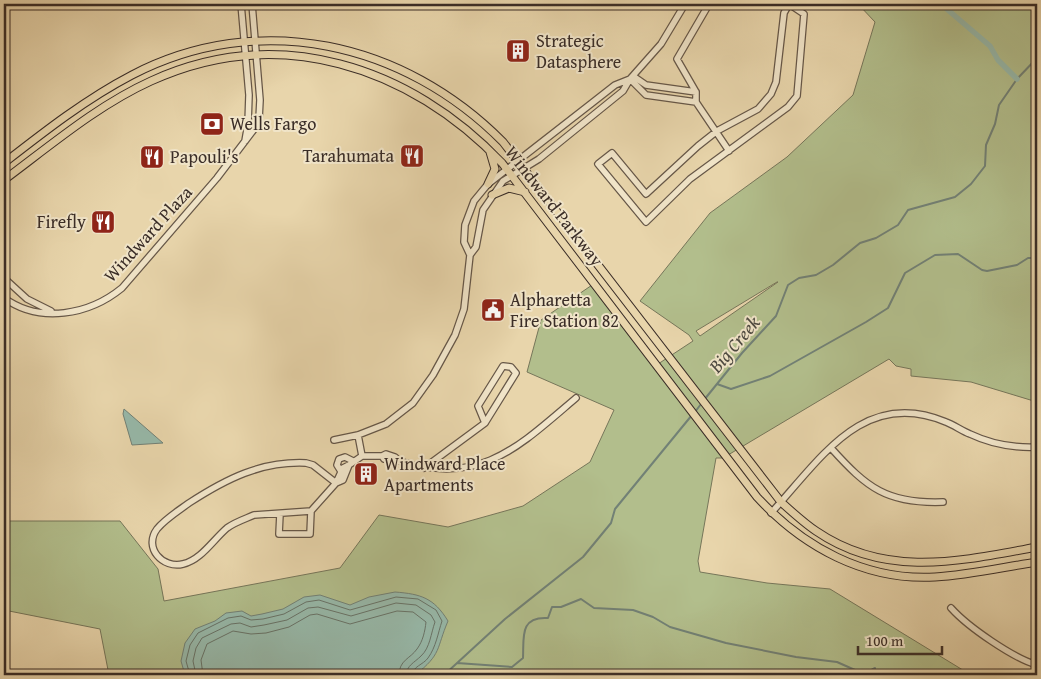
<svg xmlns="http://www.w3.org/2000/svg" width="1041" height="679" viewBox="0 0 1041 679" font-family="'Gentium Book Plus',serif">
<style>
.green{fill:#b2be8c;stroke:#76765a;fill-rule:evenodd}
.water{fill:#97b9aa;stroke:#728176}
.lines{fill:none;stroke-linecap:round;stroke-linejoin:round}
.shore{stroke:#687368;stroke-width:1}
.stream{stroke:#728176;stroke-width:2}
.canal{stroke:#97b9aa;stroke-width:5.5}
.minor-casing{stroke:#665748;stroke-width:8}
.major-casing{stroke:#3a2d27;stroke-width:9}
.minor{stroke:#f0e4c8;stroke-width:5.5}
.major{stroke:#e8d5ab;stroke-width:7}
.labels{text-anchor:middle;stroke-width:4;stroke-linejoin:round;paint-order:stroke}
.poi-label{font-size:18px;fill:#3a2d27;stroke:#f0e4c8;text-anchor:start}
.street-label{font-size:18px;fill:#3a2d27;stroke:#f0e4c8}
.water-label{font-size:19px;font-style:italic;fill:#4d4941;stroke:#f0e4c8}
</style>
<rect width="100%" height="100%" fill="#e8d5ab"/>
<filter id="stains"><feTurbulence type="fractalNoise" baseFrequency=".004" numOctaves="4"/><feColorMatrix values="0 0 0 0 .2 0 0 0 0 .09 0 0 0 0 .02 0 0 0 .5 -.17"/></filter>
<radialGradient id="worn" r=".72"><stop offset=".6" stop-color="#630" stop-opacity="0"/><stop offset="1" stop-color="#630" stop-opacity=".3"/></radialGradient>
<!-- green -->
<path class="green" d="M858 4H1037V402L971 382 911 376V369L896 366 889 359 723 458H716L698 561 700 572 767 583 830 589 971 675H109L100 629 4 610V521H120L158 569 164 601 340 568 379 515 448 527 523 506 590 462 614 410 527 372 541 320 595 283 655 366 693 341 689 335 640 301 710 213 787 157 853 95 875 22ZM778 282 700 336 696 331 777 282Z"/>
<!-- water -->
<path class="water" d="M124 409 163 443 132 445 123 414Z
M395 592C421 594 434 598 448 621 436 649 442 654 415 675H185L181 661 185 643 195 629 215 621 226 613 242 611 251 616 262 614 283 609 304 597 320 595 350 605 369 597Z"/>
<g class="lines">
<!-- shore -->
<path class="shore" d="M190 675 186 661 190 645 198 633 228 618 241 616 251 620 263 619 284 614 306 602 319 600 350 610 396 597 418 599 436 610 442 621C438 633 436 647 428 658 423 665 413 666 412 675
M196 675 193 661 196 648 202 638 231 624 240 623 251 627 264 625 287 620 308 608 318 607 351 616 396 603 416 605 431 615 435 622C431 633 430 648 421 656 414 663 407 665 406 675
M203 675 201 660 207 644 233 631 251 634 266 633 289 627 310 615 317 614 350 624 397 611 413 612 426 622C425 631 423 641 417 649 410 659 399 660 399 675"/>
<!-- stream -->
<path class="stream" d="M717 384 731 389 770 376 866 322 888 308 905 273 935 255 958 254 982 270 987 271 1017 265 1028 258H1037
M704 400 742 353 776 316 788 285 799 278 816 275 833 265 860 243 876 238 898 225 908 210 955 197 971 184 985 166 986 145 995 124 999 105 1017 79 1037 58
M695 412 701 404
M457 663 512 667 523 658C524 638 519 616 548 618L552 607H561L581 599 594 608 633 610 653 617 670 627 726 643 796 657 837 662 864 674 875 668V675
M444 675 505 619 583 557 611 523 615 509 692 415
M901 675 909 673 914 675"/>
<!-- canal -->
<path class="canal" d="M941 4 990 46 998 60 1017 79"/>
<defs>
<path id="minor" d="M241 4 249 95 248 124 245 141
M709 4 677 59 696 92V102L729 151
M789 4 804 14 797 96 788 107 690 179 646 222 598 164 612 153 646 194 698 146 717 131 758 109 771 94 776 82 784 13 789 4
M633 76 646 85 696 92
M630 79 646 95 696 102
M470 255 476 247 483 210 503 181 539 159 623 91 630 79 661 44 685 4
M4 278 27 299 51 311
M4 298C40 324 89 315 122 288L217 178 255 128 259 119 260 100 252 4
M503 366 511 367 516 373 485 423 478 406Z
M358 435 362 456
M334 440 358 435 386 424 413 403 433 375 455 335 464 309 470 255 464 242 465 225 474 201 488 184 592 103 615 85 630 79
M831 448C867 488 887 504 943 502
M386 454 395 457 399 461 384 459 382 456Z
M399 461C481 486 517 448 576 398
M306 463 313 465 336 483 311 511 254 515C245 519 235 522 227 528 213 540 201 560 183 564 163 569 143 548 157 529 165 519 178 511 189 503 226 479 261 461 306 463Z
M349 465 343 480 336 483 343 468Z
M349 465 362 456H382
M424 468 485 423
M342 473 337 465 339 459 345 457 353 461
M771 513C820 460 863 387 946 422 954 425 962 431 970 434 991 444 1014 448 1037 447
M280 514 279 534H310L311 511
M951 608C968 627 1013 658 1037 665
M1033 664 1037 654"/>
<path id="major" d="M4 163C45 131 86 99 132 75 259 9 404 42 503 142L781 502C792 512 804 523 816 531 886 579 961 561 1037 547
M4 180C51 145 98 105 151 81 278 23 410 66 502 163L757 497C803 547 865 581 935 577 969 575 1004 567 1037 562
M488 184 495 169 490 152
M492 195 509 188 525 192"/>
</defs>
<!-- minor casing -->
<use href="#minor" class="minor-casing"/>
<!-- major casing -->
<use href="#major" class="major-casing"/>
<!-- minor -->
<use href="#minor" class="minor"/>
<!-- major -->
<use href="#major" class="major"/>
</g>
<!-- icons -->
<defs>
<symbol id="building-square" viewBox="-11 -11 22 22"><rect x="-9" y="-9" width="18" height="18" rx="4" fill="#8f2418" stroke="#f0e4c8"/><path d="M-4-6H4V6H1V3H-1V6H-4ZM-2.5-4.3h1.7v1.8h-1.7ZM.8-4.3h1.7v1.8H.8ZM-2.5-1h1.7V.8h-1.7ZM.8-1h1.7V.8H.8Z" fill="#fff"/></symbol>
<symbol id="bank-square" viewBox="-11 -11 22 22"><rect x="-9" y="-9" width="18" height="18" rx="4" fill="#8f2418" stroke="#f0e4c8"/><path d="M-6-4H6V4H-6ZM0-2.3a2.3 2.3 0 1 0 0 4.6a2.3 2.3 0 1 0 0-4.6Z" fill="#fff"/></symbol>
<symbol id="restaurant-square" viewBox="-11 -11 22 22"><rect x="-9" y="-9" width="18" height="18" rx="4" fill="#8f2418" stroke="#f0e4c8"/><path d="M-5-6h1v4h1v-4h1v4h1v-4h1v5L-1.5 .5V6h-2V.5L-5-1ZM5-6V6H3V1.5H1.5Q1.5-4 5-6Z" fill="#fff"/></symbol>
<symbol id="civic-square" viewBox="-11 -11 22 22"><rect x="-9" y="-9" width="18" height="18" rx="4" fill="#8f2418" stroke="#f0e4c8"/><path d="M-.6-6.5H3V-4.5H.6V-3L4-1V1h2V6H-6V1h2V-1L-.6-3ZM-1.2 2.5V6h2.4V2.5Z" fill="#fff"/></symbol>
</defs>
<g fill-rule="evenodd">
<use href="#building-square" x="504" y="37" width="28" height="28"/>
<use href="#bank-square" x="198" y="110" width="28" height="28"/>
<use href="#restaurant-square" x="398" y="142" width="28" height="28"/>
<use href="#restaurant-square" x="138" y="143" width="28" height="28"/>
<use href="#restaurant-square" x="89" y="208" width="28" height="28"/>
<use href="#civic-square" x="479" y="296" width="28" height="28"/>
<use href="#building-square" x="352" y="460" width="28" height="28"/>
</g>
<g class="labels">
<!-- poi labels -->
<g class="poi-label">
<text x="536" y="47">Strategic<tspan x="536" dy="21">Datasphere</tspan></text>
<text x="230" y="130">Wells Fargo</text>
<text x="394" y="162" text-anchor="end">Tarahumata</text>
<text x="170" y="163">Papouli's</text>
<text x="86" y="228" text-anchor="end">Firefly</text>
<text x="510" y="306">Alpharetta<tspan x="510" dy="21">Fire Station 82</tspan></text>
<text x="384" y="470">Windward Place<tspan x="384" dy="21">Apartments</tspan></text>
</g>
<!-- street labels -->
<g class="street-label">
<text transform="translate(554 206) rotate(52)" y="6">Windward Parkway</text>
<text transform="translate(148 234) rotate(-48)" y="6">Windward Plaza</text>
</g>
<!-- water labels -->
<g class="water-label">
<text transform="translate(734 344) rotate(-50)" y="7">Big Creek</text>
</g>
</g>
<!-- margin -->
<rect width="1041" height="679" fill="none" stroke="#e8d5ab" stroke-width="20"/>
<rect x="5" y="5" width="1031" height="669" fill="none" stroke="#3a2d27" stroke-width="2.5"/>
<rect x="10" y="10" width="1021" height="659" fill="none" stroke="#3a2d27"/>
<!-- scale -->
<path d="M858 646v8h84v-8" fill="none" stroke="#3a2d27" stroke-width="2.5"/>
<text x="866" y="646" font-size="15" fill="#3a2d27" stroke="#f0e4c8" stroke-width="4" paint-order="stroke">100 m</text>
<rect width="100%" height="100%" filter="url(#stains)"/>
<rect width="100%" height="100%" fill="url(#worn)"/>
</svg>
